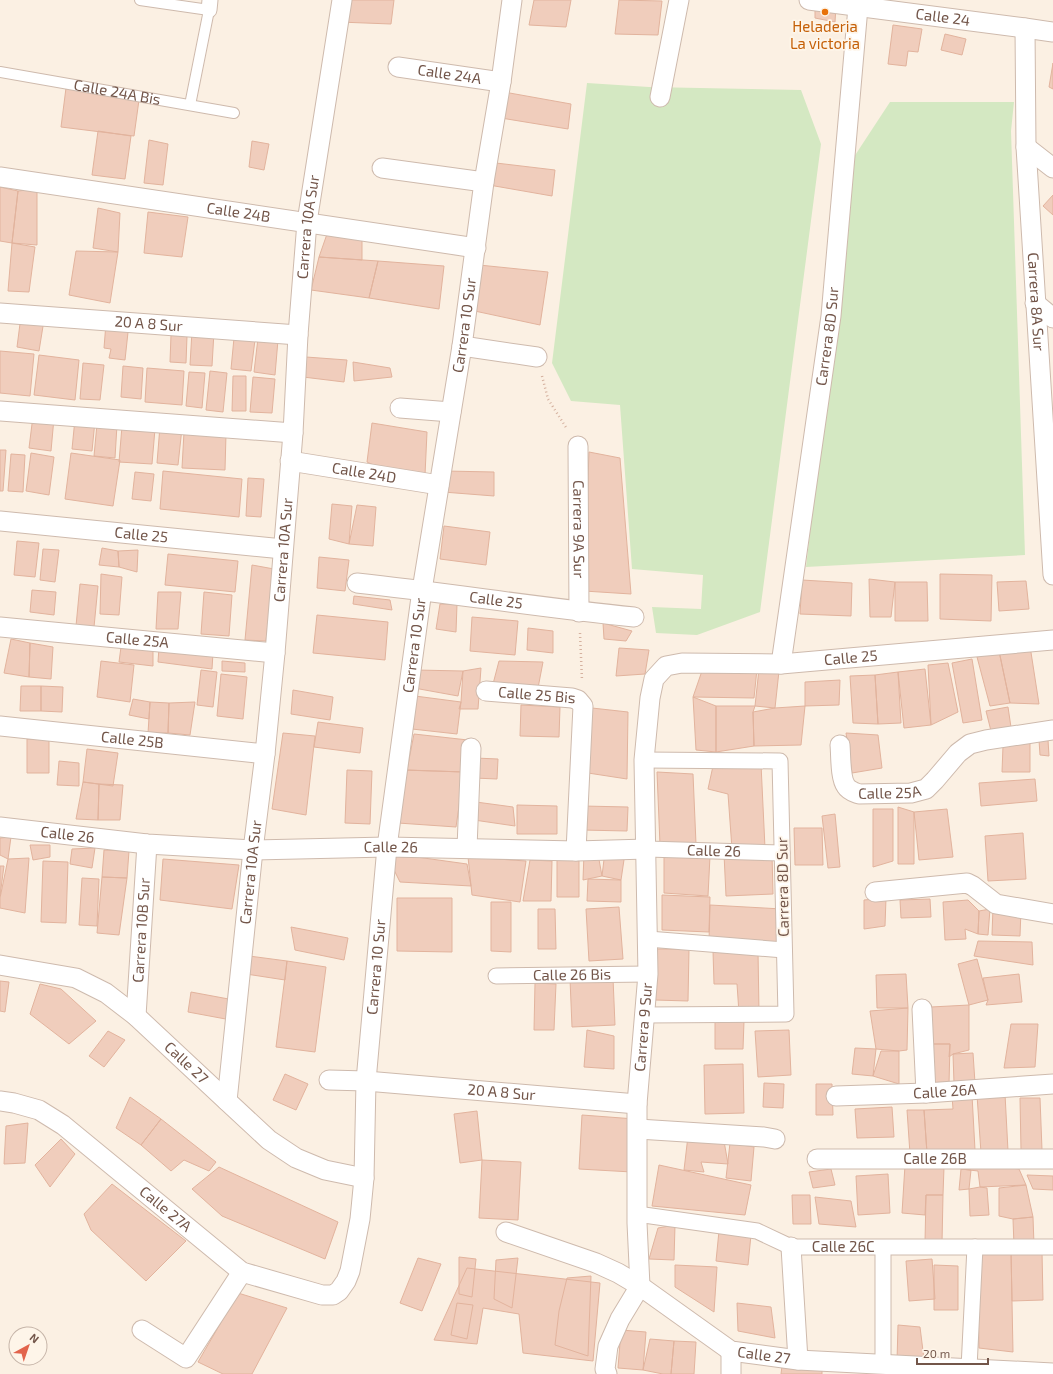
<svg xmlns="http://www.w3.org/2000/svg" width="1053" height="1374" viewBox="0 0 1053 1374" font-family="'Exo 2',sans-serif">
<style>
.green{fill:#d4e8c2}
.building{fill:#f0cdbc;stroke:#e2b39d}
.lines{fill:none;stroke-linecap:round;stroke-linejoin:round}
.service-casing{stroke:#cebaad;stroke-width:12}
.pedestrian-casing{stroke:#cebaad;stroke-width:17}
.minor-casing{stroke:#cebaad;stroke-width:21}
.path{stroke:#d5b19f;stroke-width:2.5;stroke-dasharray:1 3;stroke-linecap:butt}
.service{stroke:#fff;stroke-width:10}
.pedestrian{stroke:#fff;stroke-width:15}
.minor{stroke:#fff;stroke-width:19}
.food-dot{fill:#e8710a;stroke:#fef5e9;stroke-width:1.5}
.labels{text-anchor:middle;stroke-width:3.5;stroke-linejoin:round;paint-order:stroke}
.street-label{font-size:15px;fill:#73564a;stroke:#fef5e9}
.food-label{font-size:15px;fill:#c56008;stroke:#fef5e9}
</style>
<rect width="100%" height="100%" fill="#fbf0e3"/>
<!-- green -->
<path class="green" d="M587 83 649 87 801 90 821 144 760 612 697 635 656 633 652 607 701 609 703 575 632 569 620 405 571 401 552 363Z
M890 102H1014L1011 131 1025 555 806 567 852 170 848 166Z"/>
<!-- building -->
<path class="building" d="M345 0H394L391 24 339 22Z
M534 0H571L566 27 529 25Z
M619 0 662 1 658 35 615 34Z
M815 1 836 6 835 22 815 18Z
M893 25 922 29 918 52 908 51 906 66 888 64Z
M945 34 966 39 962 55 941 50Z
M1053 63V89L1049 87Z
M66 88 139 100 134 136 61 127Z
M504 92 571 104 568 129 501 118Z
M98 131 131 136 125 179 92 175Z
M149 140 168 144 163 185 144 183Z
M252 141 269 144 264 170 249 167Z
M496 163 555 170 552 196 489 185Z
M0 187 18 191 12 243 0 241Z
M37 189V245L12 243 18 191Z
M1053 195V215L1043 206Z
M98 208 120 213 118 252 93 248Z
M148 212 188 217 182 257 144 253Z
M327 234 362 235V260L319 257Z
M12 243 35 247 29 292 8 291Z
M76 251 118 252 110 303 69 295Z
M319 257 378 261 369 298 311 290Z
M378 261 444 266 439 309 369 298Z
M479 265 548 272 540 325 470 310Z
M21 316 44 320 39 351 17 347Z
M106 323H129L125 360 109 358 111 349 104 348Z
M192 331 214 332 212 366 190 365Z
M171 335 187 336 186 363 170 362Z
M234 338 255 340 251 371 231 369Z
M258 338 278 340 275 375 254 372Z
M0 351 34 354 30 396 0 393Z
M39 355 79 360 75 400 34 395Z
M306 357 347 360 344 382 303 377Z
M353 362 390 368 392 377 354 381Z
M83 363 104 365 100 400 80 399Z
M123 366 143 368 141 399 121 397Z
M147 368 184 371 182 405 145 402Z
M210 371 227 373 223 412 206 410Z
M189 372 205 373 202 408 186 406Z
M233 376H246V411H232Z
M253 377 275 379 272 413 250 412Z
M33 416 54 418 51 451 29 448Z
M75 419 95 421 92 451 72 449Z
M372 423 427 432 425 475 384 470 367 462Z
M97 424 117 425 115 458 94 456Z
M122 426 155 429 152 464 119 462Z
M160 426 182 428 178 465 157 463Z
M184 432 226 434 225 470 182 468Z
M0 450H6L3 491H0Z
M589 452 620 458 631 594 584 591Z
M31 453 54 457 49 495 26 491Z
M71 453 120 460 113 506 65 499Z
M11 454 25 455 23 492 8 491Z
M163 471 242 479 239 517 160 509Z
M445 471 494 472V496L443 492Z
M135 472 154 474 151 501 132 499Z
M248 478 264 479 261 517 246 516Z
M332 504 352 506 349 544 329 539Z
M357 505 376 507 373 546 349 544Z
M444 526 490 532 486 565 440 559Z
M17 541 39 543 35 577 14 575Z
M102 548 118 551 119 567 99 565Z
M43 549 59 550 55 582 40 580Z
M138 550 137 572 119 567 118 551Z
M168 554 238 561 235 592 165 585Z
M319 557 349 560 345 591 317 588Z
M252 565 274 569 266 641 245 640Z
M101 574 122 577 119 615 100 614Z
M940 574 992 575 991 621 940 619Z
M869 579 895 582 891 617H870Z
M802 580 852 583 851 616 800 614Z
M1026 581 1029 609 999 611 997 582Z
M895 582H927L928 621H895Z
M80 584 98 586 94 627 76 626Z
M32 590 56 592 54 615 30 612Z
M158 592H181L178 629H156Z
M204 592 232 595 229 636 201 634Z
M354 596 390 600 392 610 353 604Z
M440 604H457L456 632 436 629Z
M317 615 388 622 385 660 313 653Z
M472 617 518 621 515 655 470 651Z
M603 623 632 631 626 641 604 639Z
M528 628 553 631V653L527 650Z
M11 639 30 643 29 677 4 673Z
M30 643 53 647 51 679 29 677Z
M1030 646 1039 704 1010 703 999 651Z
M121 647 153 651V666L119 662Z
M159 647 213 653 212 669 158 662Z
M619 648 649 650 645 674 616 676Z
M999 651 1010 703 990 706 977 657Z
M972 659 982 720 963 723 952 663Z
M101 661 134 665 130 702 97 697Z
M222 661 245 663V672L222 671Z
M499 661 543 662 538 688 493 684Z
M948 663 958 712 931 725 928 665Z
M481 668 478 709H459L461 702 463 671Z
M703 668 757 669 754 698 693 697Z
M759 669 779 671 775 708 755 706Z
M925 669 931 725 904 728 898 672Z
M201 670 217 672 213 707 197 705Z
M416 670 463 671 458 696 414 688Z
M898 672 901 723 878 724 875 675Z
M221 674 247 677 243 719 217 716Z
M875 675 878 724 853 723 850 676Z
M840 680 839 705 805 706V682Z
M21 686H41V711H20Z
M41 686 63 687 62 712 41 711Z
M293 690 333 697 330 720 291 714Z
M415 696 461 702 457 734 412 729Z
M693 697 716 706V752L696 750Z
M133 699 150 702 149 719 129 715Z
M150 702 169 703 168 733H148Z
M195 702 190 735 168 733 169 703Z
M521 705 560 707 559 737 520 736Z
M716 706H755L753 712 754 746 716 752Z
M805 706 801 745 754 746 753 712 775 708Z
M1008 707 1012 734 992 735 986 711Z
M592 708 628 712 627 779 588 773Z
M318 722 363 728 360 753 314 747Z
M283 733 315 736 306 815 272 809Z
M846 733 878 735 882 768 852 773Z
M414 734 468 740 464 772 407 770Z
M27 739H49V773H27Z
M1039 740H1048L1049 756 1040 755Z
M1030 743V772H1002L1003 746Z
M87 749 118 753 113 786 83 782Z
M475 758 498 759 497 779 474 778Z
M59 761 79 763V786L57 785Z
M761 764 765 848 732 849 728 794 708 789 713 766Z
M347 770 372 771 370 824 345 823Z
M402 770 464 772 456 827 398 823Z
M657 772 693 774 696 844 660 845Z
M1035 779 1037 801 981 806 979 783Z
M83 782 99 784 98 820 76 819Z
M99 784 123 785 120 820H98Z
M476 802 513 807 515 826 474 820Z
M517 805 557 806V834H517Z
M583 806 628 807 627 831 582 830Z
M898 807 914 812V864H898Z
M873 809H893V861L873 867Z
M947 809 953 857 919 860 914 812Z
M835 814 840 867 828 868 822 816Z
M794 828H822L823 865H795Z
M1023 833 1026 879 988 881 985 836Z
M11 837 8 859 0 855V838Z
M30 845H50V857L33 860Z
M95 848 92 868 70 864 72 849Z
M104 850 129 851 127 878 102 877Z
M605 851 625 853 621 880 602 876Z
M584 853 598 854 602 876 583 880Z
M395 854 467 864 471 886 400 882 393 868Z
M724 854H772L773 894 726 896Z
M557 856H579V897H557Z
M664 856H710L708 896 664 893Z
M468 857 526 861 520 902 472 895Z
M29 858 25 913 0 908V898L8 859Z
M163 859 239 865 232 909 160 900Z
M530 860 552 861 551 901H523Z
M43 861 68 862 66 923 41 922Z
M0 866H4L0 896Z
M102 877 127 878 119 935 97 933Z
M82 878 99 879 97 926 79 925Z
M588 879 621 880V902L587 901Z
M662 895 710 897 709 932 662 930Z
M397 898H452V952L397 951Z
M886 898 885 926 864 929V900Z
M930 899 931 917 901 918 900 900Z
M968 900 979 911 978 934 965 929 966 939 945 940 943 902Z
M491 902H511V952L491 951Z
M710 905 782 909 781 945 709 941Z
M619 907 623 959 589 961 586 909Z
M993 907 1021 910 1020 936 992 935Z
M538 909H555L556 949H538Z
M990 909 988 935 978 934 979 911Z
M291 927 348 938 344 960 295 950Z
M978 941 1032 942 1033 965 974 956Z
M656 949H689L688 1001 655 1000Z
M713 951H758L759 1012 739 1013 737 984H714Z
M249 956 287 961 285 980 246 974Z
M977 959 988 1000 969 1005 958 964Z
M287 961 326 967 315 1052 276 1047Z
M906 974 908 1008H877L876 975Z
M1019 974 1022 1002 986 1005 988 1000 983 978Z
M613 978 615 1025 572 1027 570 979Z
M0 981 9 982 5 1012 0 1011Z
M535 983 556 984 554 1030H534Z
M40 984 61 989 96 1021 69 1044 30 1014Z
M191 992 234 1000 231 1020 188 1012Z
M969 1005V1050L953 1054 949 1057 950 1044H930L931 1007Z
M908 1008 907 1050 899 1051 876 1049 870 1011Z
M715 1020 744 1021 743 1049H715Z
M1011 1024H1038L1035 1067 1004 1068Z
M587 1030 614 1036V1069L584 1067Z
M789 1030 791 1075 758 1077 755 1031Z
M108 1031 125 1040 104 1067 89 1056Z
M930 1044H950L949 1084H930Z
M855 1048 876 1049 873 1076 852 1074Z
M881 1051H899V1084L873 1076Z
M973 1053 975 1083H954L953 1054Z
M743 1064 744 1113 705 1114 704 1065Z
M285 1074 308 1084 296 1110 273 1100Z
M764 1083 784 1084 783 1108 763 1107Z
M816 1084H832L833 1115H816Z
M1005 1094 1008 1151 981 1153 977 1095Z
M972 1095 975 1150 927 1153 924 1110 953 1109 952 1096Z
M130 1097 161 1119 141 1145 116 1128Z
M1020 1098H1040L1042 1150H1021Z
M892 1107 894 1137 857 1138 855 1109Z
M907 1110H924L927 1153 910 1154Z
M477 1111 482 1160 460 1163 454 1114Z
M582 1115 635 1119 632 1172 579 1169Z
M161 1119 216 1162 209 1171 184 1160 171 1171 141 1145Z
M28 1123 25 1163 4 1164 6 1126Z
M688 1136 724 1141 728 1164 701 1162 704 1172 684 1170Z
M61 1139 75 1154 50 1187 35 1165Z
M730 1143 754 1147 751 1181 726 1178Z
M482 1160 521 1162 518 1220 479 1218Z
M964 1162 1019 1169 1026 1185 980 1187 978 1171 961 1169Z
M659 1165 751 1185 745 1215 652 1206Z
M905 1165 944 1167 943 1195H926L925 1215 902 1213Z
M219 1167 338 1222 325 1259 222 1216 192 1189Z
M831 1169 835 1185 813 1188 809 1172Z
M961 1169 971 1170 969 1189 959 1190Z
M888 1174 890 1213 858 1215 856 1176Z
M1027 1175 1053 1176V1190L1033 1189Z
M112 1184 186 1241 146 1281 91 1230 84 1214Z
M1026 1185 1033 1217 1013 1219 999 1216V1188Z
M980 1187 987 1188 989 1215 970 1216 969 1189Z
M792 1195H810L811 1224H793Z
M926 1195H943L942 1243 925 1242Z
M815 1197 851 1201 856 1227 819 1224Z
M1033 1217 1034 1245 1014 1246 1013 1219Z
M675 1225 674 1260 649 1259 658 1228Z
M719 1231 751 1235 748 1265 716 1261Z
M1011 1251 1013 1352 979 1348 977 1253Z
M1011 1251H1042L1043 1300 1012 1301Z
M459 1257 476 1259 472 1297 459 1294Z
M418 1258 441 1264 422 1311 400 1303Z
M518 1258 512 1308 494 1299 496 1260Z
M932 1259 935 1299 909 1301 906 1261Z
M675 1265 717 1267 714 1312 675 1287Z
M934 1265 958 1266V1310H934Z
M467 1268 600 1283 593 1361 523 1353 519 1314 483 1308 477 1344 434 1340Z
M591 1276 588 1356 555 1345 559 1311 567 1278Z
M238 1293 287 1308 252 1374H223L198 1362Z
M457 1303 473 1305 467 1339 451 1335Z
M737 1303 771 1307 775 1338 738 1331Z
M898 1325 920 1327 924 1359 897 1361Z
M621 1330 646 1332 643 1370 618 1368Z
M650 1339 674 1341 671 1374H663L643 1370Z
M674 1341 696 1342 694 1374H671Z
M782 1366 822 1370V1374H781Z"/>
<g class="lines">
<defs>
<g id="service">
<path d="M140 0 209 10 190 105"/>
<path id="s1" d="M0 72 234 113"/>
</g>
<g id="pedestrian">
<path d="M209 10 210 0"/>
<path id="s2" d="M647 849 782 853"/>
<path d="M648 939 784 950"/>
<path id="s3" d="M496 976 648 974"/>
<path d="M644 1015 786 1014 780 761 644 760"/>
<path id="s4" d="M637 1214 757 1231 791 1247H1053"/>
<path d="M883 1364V1248"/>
<path d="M969 1368 975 1247"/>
</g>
<g id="minor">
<path id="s5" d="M809 0 1025 28 1053 32"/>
<path id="s6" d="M1025 28 1026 147 1053 575"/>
<path id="s7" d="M398 67 501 82"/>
<path d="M660 97 679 0"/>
<path d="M1026 147 1053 168"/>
<path d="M382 168 484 182"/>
<path id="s8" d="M0 177 476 248"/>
<path d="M1035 303 1053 318"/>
<path id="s9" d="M0 313 298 335"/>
<path d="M462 346 537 357"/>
<path d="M400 408 451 412"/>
<path d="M0 411 293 433"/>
<path id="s10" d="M578 446 579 612"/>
<path id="s11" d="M290 461 439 485"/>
<path id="s12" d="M0 521 283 549"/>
<path id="s13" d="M357 583C450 593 542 608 634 617"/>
<path id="s14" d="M0 627 275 653"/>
<path id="s15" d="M781 664 831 316 858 7"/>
<path id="s16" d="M486 691 572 698 578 700 583 706 576 851"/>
<path id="s17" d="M0 726 265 754"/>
<path id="s18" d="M840 745C841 755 840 778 846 786 849 791 854 792 859 794L911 793 926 789 935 780 958 753 970 744 986 740 1053 730"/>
<path id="s19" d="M0 827 147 844 253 850 387 847 576 851 647 849"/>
<path d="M467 848 471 748"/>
<path d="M875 892 967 883 973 886 996 904 1053 914"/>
<path id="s20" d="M0 965 76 978 106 993 136 1016 227 1101 269 1140 296 1158 325 1170 364 1178"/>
<path d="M922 1009 926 1093"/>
<path id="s21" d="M136 1016 147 844"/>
<path id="s22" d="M329 1080 366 1081 637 1104"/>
<path id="s23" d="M836 1096 926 1093 1053 1084"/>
<path id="s24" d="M0 1101 14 1103 39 1110 63 1125 242 1272 322 1295H333L339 1291 346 1281 350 1271 360 1219 364 1178 366 1081 387 847 422 590 462 346 484 182 501 82 512 0"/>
<path id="s25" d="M227 1101 253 850 265 754 275 653 293 433 298 335 307 222 342 0"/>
<path d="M638 1129 764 1137 775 1139"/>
<path id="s26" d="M817 1159H1053"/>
<path id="s27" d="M506 1232 596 1263 618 1273 640 1286 731 1351 798 1360 1053 1373"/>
<path d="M791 1247 798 1360"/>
<path d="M142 1330 186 1358 242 1272"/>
<path id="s28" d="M607 1374 605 1369 608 1346 620 1319 640 1286 637 1223V1104L648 974 644 760 650 698 654 679 666 666 682 663 781 664 1053 640"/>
<path d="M731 1374V1351"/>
</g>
</defs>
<!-- service casing -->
<use href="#service" class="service-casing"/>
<!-- pedestrian casing -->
<use href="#pedestrian" class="pedestrian-casing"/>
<!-- minor casing -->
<use href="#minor" class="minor-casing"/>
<!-- path -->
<path class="path" d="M542 376 548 399 567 429
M580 633 582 680"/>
<!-- service -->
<use href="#service" class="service"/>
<!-- pedestrian -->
<use href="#pedestrian" class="pedestrian"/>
<!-- minor -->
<use href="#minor" class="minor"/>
</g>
<!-- markers -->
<circle class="food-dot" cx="825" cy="12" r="4"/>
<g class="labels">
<!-- street labels -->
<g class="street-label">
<text dy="5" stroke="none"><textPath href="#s5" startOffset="135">Calle 24</textPath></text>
<text dy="5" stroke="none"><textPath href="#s7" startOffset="52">Calle 24A</textPath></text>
<text dy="5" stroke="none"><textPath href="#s1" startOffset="119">Calle 24A Bis</textPath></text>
<text dy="5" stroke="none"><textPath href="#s8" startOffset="241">Calle 24B</textPath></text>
<text dy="5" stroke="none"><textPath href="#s25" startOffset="878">Carrera 10A Sur</textPath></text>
<text dy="5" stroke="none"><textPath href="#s6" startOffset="274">Carrera 8A Sur</textPath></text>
<text dy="5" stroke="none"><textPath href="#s9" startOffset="149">20 A 8 Sur</textPath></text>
<text dy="5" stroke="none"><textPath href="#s24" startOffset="1378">Carrera 10 Sur</textPath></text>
<text dy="5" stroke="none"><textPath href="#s15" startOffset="331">Carrera 8D Sur</textPath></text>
<text dy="5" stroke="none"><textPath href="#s11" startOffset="75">Calle 24D</textPath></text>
<text dy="5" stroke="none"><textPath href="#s10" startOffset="83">Carrera 9A Sur</textPath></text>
<text dy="5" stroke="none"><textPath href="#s12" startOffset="142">Calle 25</textPath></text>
<text dy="5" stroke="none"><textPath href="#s25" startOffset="554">Carrera 10A Sur</textPath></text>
<text dy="5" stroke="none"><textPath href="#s13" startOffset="140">Calle 25</textPath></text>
<text dy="5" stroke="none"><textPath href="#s14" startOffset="138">Calle 25A</textPath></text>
<text dy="5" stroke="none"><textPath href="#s24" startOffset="1054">Carrera 10 Sur</textPath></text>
<text dy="5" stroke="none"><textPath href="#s28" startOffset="908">Calle 25</textPath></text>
<text dy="5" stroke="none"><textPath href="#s16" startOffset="51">Calle 25 Bis</textPath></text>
<text dy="5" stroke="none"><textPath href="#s17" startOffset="133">Calle 25B</textPath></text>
<text dy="5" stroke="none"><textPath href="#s18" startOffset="88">Calle 25A</textPath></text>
<text dy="5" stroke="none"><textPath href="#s19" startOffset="68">Calle 26</textPath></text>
<text dy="5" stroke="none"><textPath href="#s19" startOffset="392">Calle 26</textPath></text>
<text dy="5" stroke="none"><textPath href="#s2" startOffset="67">Calle 26</textPath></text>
<text dy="5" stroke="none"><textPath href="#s25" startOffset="230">Carrera 10A Sur</textPath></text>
<text transform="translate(783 887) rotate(-91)" y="5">Carrera 8D Sur</text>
<text dy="5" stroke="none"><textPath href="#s21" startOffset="86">Carrera 10B Sur</textPath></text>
<text dy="5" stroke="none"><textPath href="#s24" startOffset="730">Carrera 10 Sur</textPath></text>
<text dy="5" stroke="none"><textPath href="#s3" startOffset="76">Calle 26 Bis</textPath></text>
<text dy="5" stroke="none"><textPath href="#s28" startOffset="356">Carrera 9 Sur</textPath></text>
<text dy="5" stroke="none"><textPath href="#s20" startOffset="217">Calle 27</textPath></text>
<text dy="5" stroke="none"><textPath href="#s23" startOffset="109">Calle 26A</textPath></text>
<text dy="5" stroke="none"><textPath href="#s22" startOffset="173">20 A 8 Sur</textPath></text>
<text dy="5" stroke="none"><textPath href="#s26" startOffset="118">Calle 26B</textPath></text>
<text dy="5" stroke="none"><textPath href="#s24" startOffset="201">Calle 27A</textPath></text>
<text dy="5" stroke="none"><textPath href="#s4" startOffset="211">Calle 26C</textPath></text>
<text dy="5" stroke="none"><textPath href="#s27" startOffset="290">Calle 27</textPath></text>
</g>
<!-- food labels -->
<g class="food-label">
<text x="825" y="32">Heladeria<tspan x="825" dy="17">La victoria</tspan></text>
</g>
</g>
<!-- north arrow -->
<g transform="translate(28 1346) rotate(40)"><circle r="19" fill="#fef5e9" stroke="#c6b5a9"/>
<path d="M0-3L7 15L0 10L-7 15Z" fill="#e2644c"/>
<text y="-6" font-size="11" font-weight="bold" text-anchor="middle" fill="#73564a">N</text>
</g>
<!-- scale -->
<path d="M917 1358v6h71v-6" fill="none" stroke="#73564a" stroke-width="2"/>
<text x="923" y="1358" font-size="12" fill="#73564a" stroke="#fef5e9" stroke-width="3" paint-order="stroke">20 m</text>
</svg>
